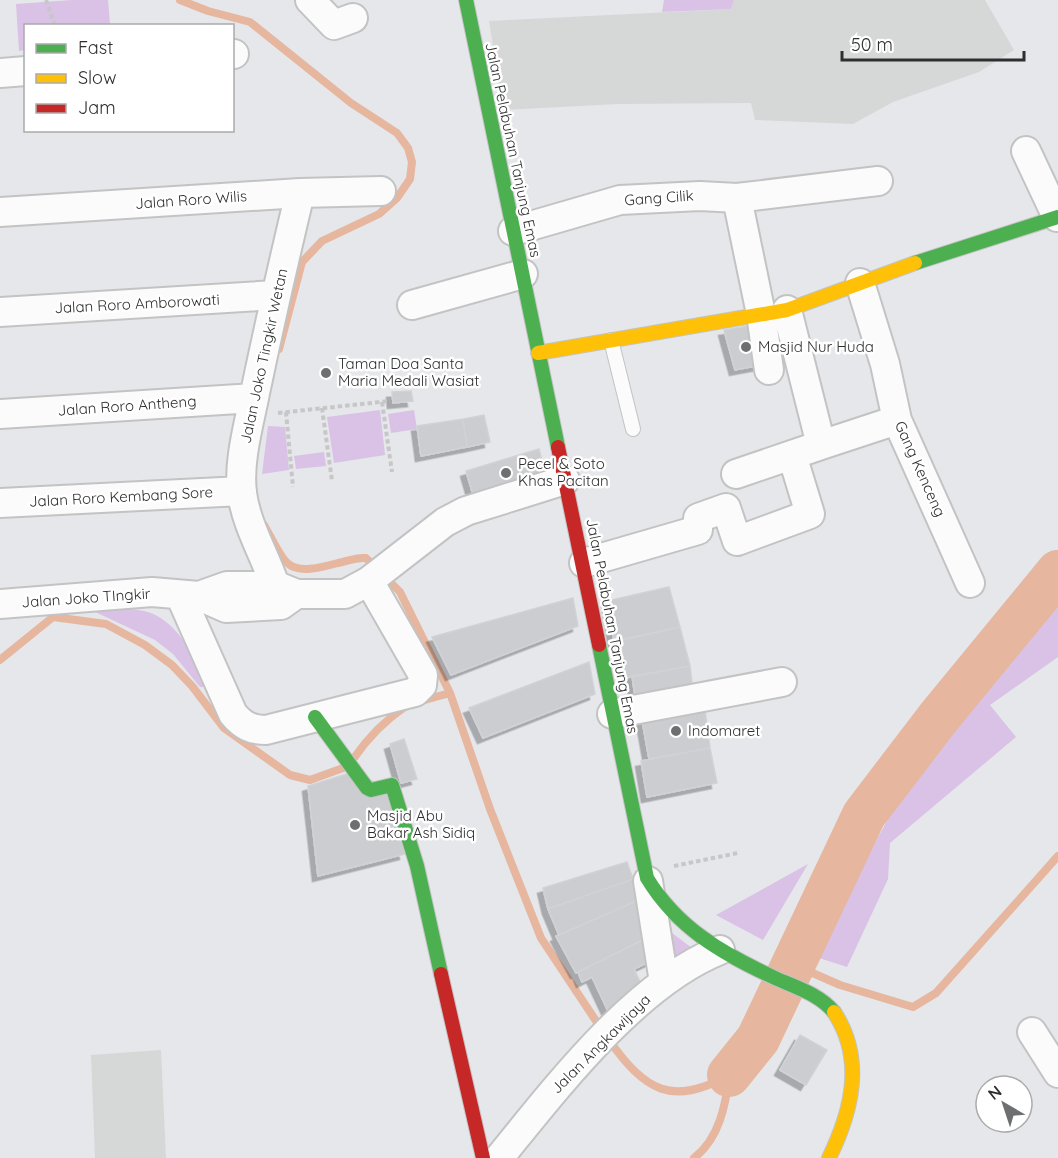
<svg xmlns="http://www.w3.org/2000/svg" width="1058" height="1158" viewBox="0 0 1058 1158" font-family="Quicksand,sans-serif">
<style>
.industrial{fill:#d6d8d7}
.green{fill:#d9c2e5}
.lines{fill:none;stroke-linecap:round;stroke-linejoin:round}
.stream{stroke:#e6b69f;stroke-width:8}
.river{stroke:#e6b69f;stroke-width:44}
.building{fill:#cccdd0;stroke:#d1d2d6;stroke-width:1.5;filter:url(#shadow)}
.lane-casing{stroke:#c3c3c3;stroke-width:16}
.street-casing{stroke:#c3c3c3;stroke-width:32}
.fast-casing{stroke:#c3c3c3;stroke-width:16}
.slow-casing{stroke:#c3c3c3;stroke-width:16}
.jam-casing{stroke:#c3c3c3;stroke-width:16}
.path{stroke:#c7c7c8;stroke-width:4;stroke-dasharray:4.5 3;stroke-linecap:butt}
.lane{stroke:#fbfbfc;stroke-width:14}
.street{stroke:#fbfbfc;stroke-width:28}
.fast{stroke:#4caf50;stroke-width:14}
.slow{stroke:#ffc107;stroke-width:14}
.jam{stroke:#c62828;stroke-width:14}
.poi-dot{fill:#6e6f70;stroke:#fff;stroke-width:2}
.labels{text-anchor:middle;stroke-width:5;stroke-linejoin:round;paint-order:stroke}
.street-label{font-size:15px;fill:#2e2e2e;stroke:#fff}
.poi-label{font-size:15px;fill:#2e2e2e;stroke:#fff;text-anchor:start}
</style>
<defs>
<filter id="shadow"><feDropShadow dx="-5.5" dy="5.5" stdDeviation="0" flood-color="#0004"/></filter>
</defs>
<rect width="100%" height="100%" fill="#e5e7eb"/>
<!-- industrial -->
<path class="industrial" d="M734 0H985L1014 50 979 72 893 102 853 124 755 120 751 103 618 104 503 110 489 21 731 9Z
M161 1050 166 1158H95L91 1055Z"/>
<!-- green -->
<path class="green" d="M72 0H108L110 25 26 26 25 50 19 51 16 4Z
M664 0H734L731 9 662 12Z
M380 410 385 455 334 463 327 417Z
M414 410 417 429 391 433 388 414Z
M268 426 285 427 289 470 262 474Z
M324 452 326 466 296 469 294 456Z
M1058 600V657L990 705 1016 737 890 843 888 879 847 967 813 956 894 808Z
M93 611C108 611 129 607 144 611 178 619 195 658 206 687H200L173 654 155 640Z
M808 864 763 940 716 915Z
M668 930 696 951 669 971Z"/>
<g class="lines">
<!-- stream -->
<path class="stream" d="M180 0 208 11 250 22 351 103 397 133 408 148 412 162 410 179 397 198 379 214 322 241 302 262 279 349
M264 525C288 568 286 577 338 563 347 561 357 557 366 558L400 592 450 693 490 809 541 938 602 1030
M0 660 53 617 106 624 145 645 172 665 192 686 224 728 290 775 310 780 343 768
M421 701 450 693
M354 758C369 736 384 721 406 706
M792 964 840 985 913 1007 936 993 1058 856
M609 1040C645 1091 672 1107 729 1075
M694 1158C719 1139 726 1105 729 1075"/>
<!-- river -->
<path class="river" d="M729 1075 758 1039 864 815 938 718 1058 572"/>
</g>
<!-- building -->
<path class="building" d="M760 324 767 364 735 370 724 330Z
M411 391 413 401 393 403 392 392Z
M484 415 490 442 467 447 463 419Z
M463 419 467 447 421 456 417 426Z
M539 449 546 476 474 498 466 471Z
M669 587 680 627 614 641 607 601Z
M573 598 578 626 451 675 432 637Z
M680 627 690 666 625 678 619 641Z
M589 662 595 694 483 738 469 708Z
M690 666 693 691 636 702 632 676Z
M704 702 710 748 649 759 641 714Z
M404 739 417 779 401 783 390 744Z
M710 748 717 783 647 797 641 761Z
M353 772 388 789 405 854 318 876 308 786Z
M627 862 633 879 548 909 543 888Z
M633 879 639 900 559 935 548 909Z
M639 900 651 936 576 973 556 936Z
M648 937 655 959 634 969 645 992 608 1011 592 977 582 982 578 972Z
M800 1035 827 1050 806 1085 780 1070Z"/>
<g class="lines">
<defs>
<path id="lane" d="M611 340 633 429"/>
<path id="street" d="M310 0 334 25 353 18
M232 54H234
M0 73 26 71
M1026 151 1057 217
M0 212 300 193 381 191
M513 231 620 200 700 196 737 198
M860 283 885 364 897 420 970 583
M412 305 523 274
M0 312 275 295
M769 370 761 314 737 198 878 181
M0 414 254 398
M821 445 897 420
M736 474 821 445 787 310
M0 503 242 491
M584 563 698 530V518L726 508 737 541 810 514 792 455
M180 595 233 714C243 726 252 730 266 730L415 692 422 685 423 675 369 581
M199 596 227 586H277L297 594H345L369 581 445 522 466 511 565 480
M0 604 152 592 199 596 226 608 281 605 295 595
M281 605C272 566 247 531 242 493 238 461 249 424 255 393 269 326 284 260 300 193
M612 714 782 682
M648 881 664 982
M1032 1032 1058 1073
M499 1158C556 1088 635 984 720 950"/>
<path id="fast" d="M466 0 558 447
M915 263 1058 217
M599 645 647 878C677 928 723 954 775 978 795 987 819 994 834 1012
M315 717 367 788 371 790 392 785 417 866 441 974"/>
<path id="slow" d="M538 353 787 310 915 263
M829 1158C852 1111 865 1059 834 1012"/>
<path id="jam" d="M558 447 599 645
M441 974 483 1158"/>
</defs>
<!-- lane casing -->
<use href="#lane" class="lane-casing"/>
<!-- street casing -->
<use href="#street" class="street-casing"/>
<!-- fast casing -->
<use href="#fast" class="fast-casing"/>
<!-- slow casing -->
<use href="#slow" class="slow-casing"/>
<!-- jam casing -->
<use href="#jam" class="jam-casing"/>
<!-- path -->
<path class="path" d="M46 0 55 26
M382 402 392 472
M322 408 332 481
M286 412 293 487
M278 413 390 401
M674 866 738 853"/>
<!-- lane -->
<use href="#lane" class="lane"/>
<!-- street -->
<use href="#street" class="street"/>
<!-- fast -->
<use href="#fast" class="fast"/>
<!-- slow -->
<use href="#slow" class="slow"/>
<!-- jam -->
<use href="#jam" class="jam"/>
</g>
<!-- markers -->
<g class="poi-dot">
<circle cx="746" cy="347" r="6"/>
<circle cx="326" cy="373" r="6"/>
<circle cx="506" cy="473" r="6"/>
<circle cx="676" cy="731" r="6"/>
<circle cx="355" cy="825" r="6"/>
</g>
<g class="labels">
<!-- street labels -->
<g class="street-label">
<text transform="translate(513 150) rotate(78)" y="5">Jalan Pelabuhan Tanjung Emas</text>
<text transform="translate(659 198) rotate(-4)" y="5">Gang Cilik</text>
<text transform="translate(191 200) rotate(-4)" y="5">Jalan Roro Wilis</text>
<text transform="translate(137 304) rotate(-3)" y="5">Jalan Roro Amborowati</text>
<text transform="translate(264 356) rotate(-78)" y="5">Jalan Joko Tingkir Wetan</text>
<text transform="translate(127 406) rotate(-4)" y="5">Jalan Roro Antheng</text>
<text transform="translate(920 469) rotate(66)" y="5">Gang Kenceng</text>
<text transform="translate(121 497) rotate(-3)" y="5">Jalan Roro Kembang Sore</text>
<text transform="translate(86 598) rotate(-4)" y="5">Jalan Joko TIngkir</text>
<text transform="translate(612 626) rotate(79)" y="5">Jalan Pelabuhan Tanjung Emas</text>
<text transform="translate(601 1044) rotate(-45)" y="5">Jalan Angkawijaya</text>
</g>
<!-- poi labels -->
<g class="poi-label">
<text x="758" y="352">Masjid Nur Huda</text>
<text x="338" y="369">Taman Doa Santa<tspan x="338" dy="17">Maria Medali Wasiat</tspan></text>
<text x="518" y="469">Pecel &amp; Soto<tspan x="518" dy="17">Khas Pacitan</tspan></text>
<text x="688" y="736">Indomaret</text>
<text x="367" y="821">Masjid Abu<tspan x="367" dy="17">Bakar Ash Sidiq</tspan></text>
</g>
</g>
<!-- legend -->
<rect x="24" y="24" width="210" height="108" fill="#ffffff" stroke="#ababab" stroke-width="1.5"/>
<rect x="36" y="44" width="30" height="9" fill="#4caf50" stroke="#ababab" stroke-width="1.5"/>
<text x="78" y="54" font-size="18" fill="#2e2e2e">Fast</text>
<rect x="36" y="74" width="30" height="9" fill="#ffc107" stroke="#ababab" stroke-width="1.5"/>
<text x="78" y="84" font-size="18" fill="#2e2e2e">Slow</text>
<rect x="36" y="104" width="30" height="9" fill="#c62828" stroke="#ababab" stroke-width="1.5"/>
<text x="78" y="114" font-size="18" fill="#2e2e2e">Jam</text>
<!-- north arrow -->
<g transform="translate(1004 1104) rotate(321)"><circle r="28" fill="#ffffff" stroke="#ababab" stroke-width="1.5"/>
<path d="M0-4.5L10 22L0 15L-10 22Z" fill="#6e6f70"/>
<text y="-9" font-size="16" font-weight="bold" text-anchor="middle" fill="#2e2e2e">N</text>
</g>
<!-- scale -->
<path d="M842 51v9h182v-9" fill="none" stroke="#2e2e2e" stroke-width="3"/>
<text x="851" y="51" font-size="18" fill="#2e2e2e" stroke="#ffffff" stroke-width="4.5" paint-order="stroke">50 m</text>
</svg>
